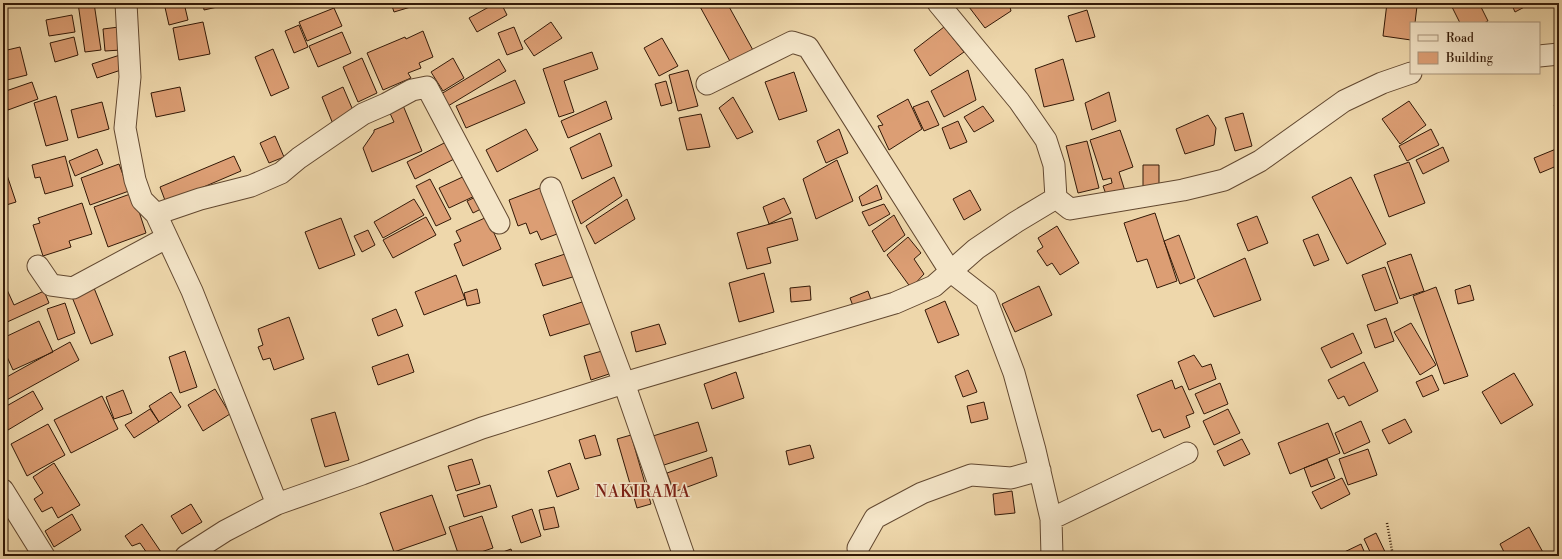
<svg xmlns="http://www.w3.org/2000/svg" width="1562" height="559" viewBox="0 0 1562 559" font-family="'Libre Bodoni',serif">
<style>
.building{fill:#dc9e74;stroke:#331907}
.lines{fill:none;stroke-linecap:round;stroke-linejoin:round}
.minor-casing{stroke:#624830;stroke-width:23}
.path{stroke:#331907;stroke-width:2.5;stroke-dasharray:1 2;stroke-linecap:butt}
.minor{stroke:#f4e5c8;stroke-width:21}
.labels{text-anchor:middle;stroke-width:3.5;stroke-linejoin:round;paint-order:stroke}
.quarter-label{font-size:16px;letter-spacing:1px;fill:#7a1f14;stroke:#f4e5c8}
</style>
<rect width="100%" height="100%" fill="#eed7ab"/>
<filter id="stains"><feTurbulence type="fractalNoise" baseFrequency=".005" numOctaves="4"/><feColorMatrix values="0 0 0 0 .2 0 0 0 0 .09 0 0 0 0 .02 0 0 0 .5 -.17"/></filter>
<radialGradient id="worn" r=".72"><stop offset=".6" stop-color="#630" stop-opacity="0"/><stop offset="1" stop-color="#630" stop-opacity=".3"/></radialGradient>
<!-- building -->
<path class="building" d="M78 3H94L101 50 85 52Z
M164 3H184L188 20 169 25Z
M203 3H235L204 10Z
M391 3H413L414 6 394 12Z
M496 3H501L507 15 477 32 469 18Z
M698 3H727L759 61 737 74Z
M966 3H1009L1011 11 985 28Z
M1066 3H1077L1068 7Z
M1387 3 1417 6 1415 23H1411V40L1383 36Z
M1450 3H1479L1488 21 1484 23H1460Z
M1511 3H1532L1515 12Z
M334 8 342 26 307 41 299 22Z
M1087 10 1095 37 1076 42 1068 16Z
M72 15 75 32 49 36 46 20Z
M203 22 210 54 179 60 173 28Z
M551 22 562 38 534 56 524 41Z
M3 25 6 36 3 37Z
M299 25 308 47 294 53 285 31Z
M119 27 121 50 105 51 103 29Z
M514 27 523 49 507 55 498 33Z
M944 27 964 52 930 76 914 50Z
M423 31 433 57 419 63 421 68 408 73 411 78 383 90 367 53 405 37 406 39Z
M342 32 351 53 318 67 309 46Z
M74 37 78 55 55 62 50 43Z
M662 38 678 66 659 76 644 48Z
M20 47 27 75 3 81V51Z
M273 49 289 88 271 96 255 57Z
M592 52 598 69 564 81 574 112 559 117 543 69Z
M120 55 124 69 97 78 92 64Z
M362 58 377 93 358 102 343 67Z
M453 58 464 78 443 91 431 72Z
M499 59 506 71 448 106 441 94Z
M1063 59 1074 100 1044 107 1035 69Z
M688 70 698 106 678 111 669 75Z
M968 70 976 100 944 117 931 91Z
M794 72 807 111 779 120 765 82Z
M515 80 525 103 466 128 456 106Z
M666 81 672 103 661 106 655 84Z
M32 82 38 99 8 110 3 92Z
M180 87 185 111 156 117 151 93Z
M343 87 355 115 333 124 322 97Z
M1109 92 1116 121 1092 130 1085 103Z
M56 96 68 140 46 146 34 103Z
M733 97 753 132 737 139 719 108Z
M908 99 922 129 889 150 878 126 883 125 877 116Z
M606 101 612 119 568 138 561 121Z
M928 101 939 125 924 131 913 107Z
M1409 101 1426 125 1400 144 1382 119Z
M102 102 109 129 78 138 71 110Z
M1559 102V113L1554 105Z
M402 103 422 151 372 172 363 148 374 132V130L394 122 388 109Z
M983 106 994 121 974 132 964 117Z
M1243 113 1252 146 1235 151 1225 118Z
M701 114 710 147 687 150 679 118Z
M1208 115 1216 128 1214 145 1185 154 1176 129Z
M958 121 967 142 950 149 942 128Z
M526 129 538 150 497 172 486 150Z
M839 129 848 153 826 163 817 141Z
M1431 129 1439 145 1407 161 1399 146Z
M1120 130 1133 167 1119 172 1125 191 1107 197 1103 186 1112 183 1111 178 1103 180 1090 140Z
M600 133 612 166 582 179 570 148Z
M275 136 284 157 269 163 260 143Z
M452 139 460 156 415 179 407 162Z
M1087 141 1099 188 1078 193 1066 146Z
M1443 147 1449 161 1423 174 1416 160Z
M97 149 103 164 75 176 69 161Z
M1556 149 1559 157V165L1540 173 1534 158Z
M65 156 73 186 45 194 40 177 35 178 32 165Z
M234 156 241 171 166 203 160 187Z
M837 160 853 201 816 219 803 179Z
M1409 162 1425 203 1389 217 1374 175Z
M119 164 129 191 90 205 81 178Z
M1143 165H1159V186H1143Z
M6 172 16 202 3 206V173Z
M469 174 479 194 449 208 439 188Z
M614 177 622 196 581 224 572 201Z
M1351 177 1386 244 1347 264 1312 197Z
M430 179 451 219 436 226 416 186Z
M548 185 565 231 541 240 537 231 530 234 526 223 518 226 509 200Z
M877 185 882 199 862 206 859 197Z
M970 190 981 210 964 220 953 199Z
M133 193 146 233 108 247 94 207Z
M482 194 487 206 473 213 467 201Z
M784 198 791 213 769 224 763 207Z
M414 199 424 215 383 238 374 222Z
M627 199 635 219 595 244 586 226Z
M82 203 92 234 69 241 71 247 43 256 33 225 40 223 38 218Z
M884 204 890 214 869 226 862 212Z
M1155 213 1177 281 1157 288 1147 259 1137 262 1124 223Z
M894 215 905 235 884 252 872 231Z
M1257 216 1268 243 1248 251 1237 224Z
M426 217 436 235 393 258 383 240Z
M487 217 501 249 463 266 454 244 461 241 456 231Z
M341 218 355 255 319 269 305 232Z
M792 218 798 240 767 248 771 263 747 269 737 233Z
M1057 226 1079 263 1060 275 1052 263 1047 266 1037 251 1043 247 1038 238Z
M368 230 375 245 362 252 354 236Z
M1318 234 1329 260 1314 266 1303 240Z
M1179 235 1195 278 1180 284 1164 241Z
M908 237 921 253 914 259 924 274 911 288 887 255Z
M571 252 579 275 543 286 535 264Z
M1411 254 1424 291 1400 299 1387 262Z
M1245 258 1261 300 1214 317 1197 280Z
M1385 267 1398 303 1375 311 1362 275Z
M764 273 774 312 739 322 729 283Z
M456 275 465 299 424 315 415 292Z
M3 281 14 305 44 291 49 303 5 323 3 319Z
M1470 285 1474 300 1458 304 1455 290Z
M810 286 811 300 791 302 790 288Z
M1039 286 1052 315 1015 332 1002 304Z
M1436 287 1468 376 1444 384 1413 296Z
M94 288 113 335 91 344 72 297Z
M477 289 480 303 467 306 464 293Z
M868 291 874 308 856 314 850 298Z
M588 300 595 322 550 336 543 315Z
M945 301 959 335 938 343 925 310Z
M65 303 75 333 58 340 47 309Z
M396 309 403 326 378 336 372 319Z
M289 317 304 359 274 370 270 358 263 360 258 347 263 345 258 329Z
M1386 318 1394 341 1375 348 1367 325Z
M39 321 53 352 13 370 3 348V338Z
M1411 323 1436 365 1420 375 1394 332Z
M659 324 666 344 636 352 631 332Z
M1353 333 1362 353 1331 368 1321 348Z
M70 342 79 360 3 402V379Z
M185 351 197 387 180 393 169 357Z
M602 351 609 374 591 380 584 356Z
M408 354 414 372 378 385 372 367Z
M1194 355 1202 367 1211 364 1216 379 1189 390 1178 362Z
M1364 362 1378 391 1349 406 1344 396 1338 399 1328 380Z
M968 370 977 392 963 397 955 376Z
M736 372 744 398 712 409 704 384Z
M1514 373 1533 405 1501 424 1482 392Z
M1432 375 1439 390 1423 397 1416 382Z
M1172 380 1175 389 1182 386 1194 413 1186 416 1190 427 1164 438 1160 429 1152 432 1137 395Z
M1220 383 1228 404 1204 414 1195 394Z
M215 389 230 414 203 431 188 405Z
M123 390 132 413 114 419 106 397Z
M33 391 43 409 3 433V408Z
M171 392 181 407 159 422 149 406Z
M102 396 118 429 71 453 54 420Z
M984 402 988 419 971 423 967 406Z
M150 409 159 422 134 438 125 425Z
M1228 409 1240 433 1214 445 1203 421Z
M335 412 349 460 325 467 311 419Z
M1405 419 1412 432 1389 444 1382 430Z
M1361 421 1370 442 1344 454 1335 433Z
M698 422 707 451 661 466 653 436Z
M1328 423 1340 453 1290 474 1278 443Z
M48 424 65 455 27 476 11 444Z
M595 435 601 455 585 459 579 440Z
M631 435 651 504 637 508 617 439Z
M1242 439 1250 454 1224 466 1217 451Z
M810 445 814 458 789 465 786 451Z
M1368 449 1377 475 1348 485 1339 459Z
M712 457 717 476 674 492 667 473Z
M472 459 480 484 456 491 448 466Z
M1327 459 1335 478 1311 487 1304 468Z
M54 463 80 505 58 518 52 507 42 512 34 499 43 493 33 477Z
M570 463 579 489 557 497 548 471Z
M1342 478 1350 494 1321 509 1312 492Z
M490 485 497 507 464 517 457 495Z
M1012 491 1015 513 995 515 993 494Z
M432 495 446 534 394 552 380 513Z
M191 504 202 522 182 534 171 516Z
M554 507 559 527 544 530 539 510Z
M532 509 541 536 521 543 512 516Z
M72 514 81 530 54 547 45 531Z
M482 516 493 548 469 556H459L449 527Z
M142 524 161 552 156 556H149L140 543 132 546 125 536Z
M1529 527 1545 556H1506L1500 544Z
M1376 533 1387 556H1372L1364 539Z
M1361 544 1366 556H1336Z
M511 549 513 556H492Z
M90 551 93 556H82Z"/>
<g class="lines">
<defs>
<path id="minor" d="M126 3 130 77 125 128 135 180 142 200 156 214 192 291 277 504
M938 3 1019 101 1046 140 1054 165 1056 198
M1539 56 1559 54
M707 84 792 42 808 47 950 271 986 299 1014 373 1035 450 1051 519 1052 556
M551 188 624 383 684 556
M156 214 200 199 251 186 281 173 299 158 363 114 386 104 412 90 427 87 499 223
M38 266 51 285 73 288 166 238
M3 490 44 556
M1051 519 1187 453
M186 556 225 531 277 504 362 474 482 428 624 383 895 303 934 286 976 249 1016 222 1056 198 1070 209 1183 190 1224 180 1260 161 1344 101 1382 83 1411 73
M859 556 858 548 875 518 922 493 971 475 1011 478 1040 470"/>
</defs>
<!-- minor casing -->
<use href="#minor" class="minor-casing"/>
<!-- path -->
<path class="path" d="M1387 523 1393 556"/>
<!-- minor -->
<use href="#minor" class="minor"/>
</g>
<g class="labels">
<!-- quarter labels -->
<g class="quarter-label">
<text x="643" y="497">NAKIRAMA</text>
</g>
</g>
<!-- margin -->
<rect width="1562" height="559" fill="none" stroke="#eed7ab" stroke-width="16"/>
<rect x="4" y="4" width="1554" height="551" fill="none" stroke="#331907" stroke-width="2"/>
<rect x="8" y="8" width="1546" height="543" fill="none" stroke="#331907"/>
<!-- legend -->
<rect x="1410" y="22" width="130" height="52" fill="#f4e5c8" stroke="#a7937b"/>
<rect x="1418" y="35" width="20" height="6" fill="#f4e5c8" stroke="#a7937b"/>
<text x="1446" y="42" font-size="12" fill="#331907">Road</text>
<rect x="1418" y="52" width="20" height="12" fill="#dc9e74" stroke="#a7937b"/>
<text x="1446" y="62" font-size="12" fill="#331907">Building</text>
<rect width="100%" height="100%" filter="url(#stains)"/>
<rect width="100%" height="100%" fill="url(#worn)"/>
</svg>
